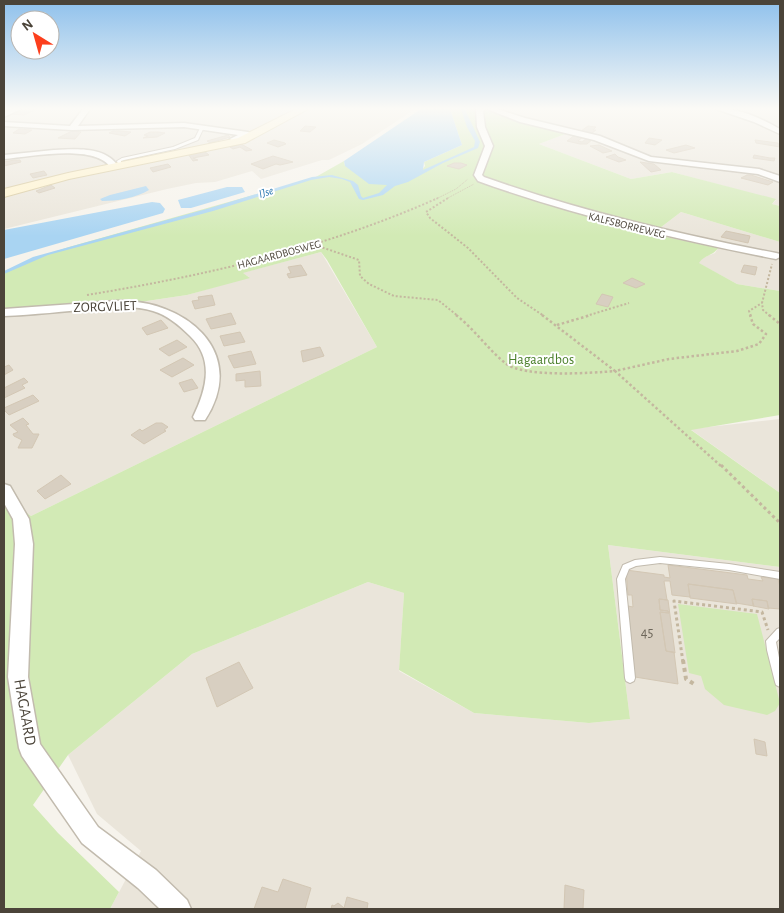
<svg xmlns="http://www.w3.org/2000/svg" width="784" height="913" viewBox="0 0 784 913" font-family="'Alegreya Sans',sans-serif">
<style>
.residential{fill:#eae5da}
.green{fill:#d2eab5}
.water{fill:#a9d4f2}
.building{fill:#d8cfc1;stroke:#d3c7b4}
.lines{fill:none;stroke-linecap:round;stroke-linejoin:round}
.service-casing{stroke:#c2bbae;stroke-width:2}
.minor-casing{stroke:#c2bbae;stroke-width:3}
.secondary-casing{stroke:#d6c79b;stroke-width:2}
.path-far4{stroke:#c4b79f;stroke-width:1;stroke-dasharray:1 1;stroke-linecap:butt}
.path-far3{stroke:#c4b79f;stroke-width:2;stroke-dasharray:2 2;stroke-linecap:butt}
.path-far2{stroke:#c4b79f;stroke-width:2.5;stroke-dasharray:2.5 2.5;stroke-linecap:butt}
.path-far1{stroke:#c4b79f;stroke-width:3;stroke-dasharray:3 3;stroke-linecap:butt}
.path{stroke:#c4b79f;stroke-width:4;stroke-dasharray:4 4;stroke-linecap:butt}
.service{fill:#fff;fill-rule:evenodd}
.minor{fill:#fff;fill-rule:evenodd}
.secondary{fill:#fff3cd;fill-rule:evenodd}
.labels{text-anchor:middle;stroke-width:4;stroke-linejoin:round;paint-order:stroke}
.far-street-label{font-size:11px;fill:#4b4439;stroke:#fff}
.far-water-label{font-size:12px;font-style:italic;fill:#2e7ab2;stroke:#fff}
.street-label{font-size:14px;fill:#4b4439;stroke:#fff}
.park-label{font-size:14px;fill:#4a7f2a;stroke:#fff}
.near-number-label{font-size:14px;fill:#6e675b}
.near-street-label{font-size:16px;fill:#4b4439;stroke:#fff}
</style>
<rect width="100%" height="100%" fill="#f6f3ec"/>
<!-- residential -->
<path class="residential" d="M4 109H397L412 111 362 144 329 160H322L261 179 252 171 215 182 196 183 167 189 4 229Z
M496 109H780V206L772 204 776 200 672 172 631 179 539 144 568 133Z
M681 212 780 242V291L737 284 698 263 702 258 715 253 718 248 652 234Z
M321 252 377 347 31 516 20 508 4 481V315L114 306 187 295 249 277 242 273Z
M780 419V493L690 429Z
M608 545 780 567V909H110L141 851 97 814 68 755 192 654 368 582 404 593 399 671 474 713 589 723 630 719Z"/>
<!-- green -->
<path class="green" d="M450 109H484L568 133 539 144 631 179 672 172 776 199 772 204 780 206V242L681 212 652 234 718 248C713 256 704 255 699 263L737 284 780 291V415L691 430 780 493V567L608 545 630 719 589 723 474 713 399 670 404 593 368 582 192 654 68 755 33 805 58 833 119 892 110 909H4V481L20 508 31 516 377 347 327 260 321 252 243 273 250 278 187 295 140 302 4 315V272L38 257 69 247 314 178 344 161 345 166 412 174 422 170 425 166 424 162 462 145Z
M678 604 757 614 780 703 775 711 767 715 724 705 705 689 701 676 689 673Z"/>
<!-- water -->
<path class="water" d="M421 109H450L462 145 424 162 423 170 474 147 475 141 467 127 461 109H465L480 142 478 148 443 163 408 182 395 186 383 195 363 200 359 199 350 182 342 179 329 177 311 180 213 211 48 255 4 274V271L33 257 210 208 312 177 332 175 353 181 358 185 361 196 363 198 379 193 387 185 369 184 345 166 344 161Z
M146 186 149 190C136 198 117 201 102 201L100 199 110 195Z
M227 187H242L245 192 191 208H181L178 200Z
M152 202 160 203 165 209 163 213 4 259V230Z"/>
<!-- building -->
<path class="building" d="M26 109H37L24 115 11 114Z
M305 126 316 127 310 132 300 131Z
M588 126 596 127 593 130H596L592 133 581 131Z
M19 129 32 130 25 134 13 133Z
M72 131 81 132 75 139 58 138Z
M113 131H120L131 132 125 136 109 133Z
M150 132H158L165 133 157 137 143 138 148 136 144 135Z
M228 135 230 137 210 143 207 141Z
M575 135 584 136 578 141 582 142 587 138 593 139 587 144H580L567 141Z
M649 138 662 140 655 145 645 143Z
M274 140 285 143 286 144 278 147 267 143Z
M755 140 778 143 780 147 756 143Z
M241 144 252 150 246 151 240 147 233 149 230 147Z
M599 145 612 151 603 153 590 146Z
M686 145 695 148 674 153 666 150Z
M204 151 209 155 193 158 198 160 193 161 188 154Z
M615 154 618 157 626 160 619 162 606 157Z
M754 155 770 158H775L774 161 753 158Z
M273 156 293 162 280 165 276 164 263 169 251 164Z
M14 160H20L21 162 4 166V162Z
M640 162 654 164 661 170 651 172Z
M454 163H461L467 165 459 169 447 166Z
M168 164 171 167 153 172 150 168Z
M44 171 47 175 33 178 30 174Z
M747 175H751L773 182 768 185 741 178Z
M51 185 55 188 39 193 36 191Z
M726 231 750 236 748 243 721 237Z
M301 265 307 275 289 278 287 274 291 273 288 267Z
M744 265 757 267 755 275 741 272Z
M632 278 645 284 636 288 623 283Z
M602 294 613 297 608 307 596 304Z
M212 295 215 305 195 309 192 301 199 300 198 297Z
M231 313 236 324 211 329 206 319Z
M161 320 168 328 147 335 142 328Z
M240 332 245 342 224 346 220 336Z
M177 340 187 347 169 356 159 349Z
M320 347 324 356 303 362 301 351Z
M251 351 256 364 234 368 228 356Z
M183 358 194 365 172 377 160 370Z
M9 365 13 370 4 375V367Z
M260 371 261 386 245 387V380L236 381V374Z
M24 378 28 382 22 385 25 388 4 398V388Z
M192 379 198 388 184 392 179 383Z
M33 395 39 401 9 415 4 410V408Z
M23 418 29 424 26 425 33 434H39L32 448H18L22 440 14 436 13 434 18 432 10 425Z
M156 423H162L168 427 164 430 166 431 144 444 131 435 140 429 142 431Z
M61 475 71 484 45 499 37 491Z
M668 565 747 575 748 579 763 581 761 577 778 579 780 587V609L768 608 767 601 752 599 754 606 736 603 733 590 688 584 690 597 672 595 670 581H664L667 600 659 599 660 610 668 611 669 613 660 612 666 651 674 652 678 684 635 677 628 606 633 607 632 595H628L626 570 664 575V577L670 578Z
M688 584 733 590 737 604 690 598Z
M659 599 668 600 675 653 666 651 660 612 669 613 668 611 660 610Z
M752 599 767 601 769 609 753 606Z
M239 662 253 688 217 707 206 678Z
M754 739 765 742 767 756 756 754Z
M283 879 311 888 305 909H254L262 887 278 892Z
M565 885 584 890 583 909H564Z
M347 897 368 903 367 909H331L332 905 334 906 338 903 344 908Z"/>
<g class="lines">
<defs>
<path id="service" d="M201 126 204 127 198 140 175 149 124 160 121 161V165L118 164 117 161 122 158 173 147 195 138Z
M660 557 729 564 780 572V579L729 570 660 563 636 566 629 569 625 579 635 678 634 681 630 683 626 681 625 678 617 579 623 565 635 560Z
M780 628V638L776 642 780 663V687L776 685 775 682 767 650 766 641 777 629Z"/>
<path id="minor" d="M12 109H21L4 117V112Z
M83 109H90L78 126 184 123 248 132 252 134 239 140 240 142 236 144 230 139 238 135 184 127 72 130 4 126V122L70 126Z
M476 109H485L483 111 485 127 493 146 482 175 484 177C580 211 677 234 776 253L780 254V257L776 259C675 239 575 216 478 181L474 175 485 146 477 127Z
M487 109H497L525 118 600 136 651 157 759 169 780 176V182L758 174 649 161 594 140 520 122Z
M716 109C738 107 762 119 780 129V134L754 122Z
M54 150C75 149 105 146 118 166L111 168C95 143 30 157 4 159V155Z
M116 301C183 298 250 351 205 420H195L193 417C206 390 215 360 190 336 179 325 167 315 153 311 134 305 114 308 95 309 65 311 34 315 4 316V309Z
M4 484 10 486 29 519 33 544 28 677 40 744 98 827 156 870 187 900 191 909H160L138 888 82 843 22 756 19 748 8 677 15 544 13 519 4 503Z"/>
<path id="secondary" d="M296 109H308L245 143 69 179 4 197V189L68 173 238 138Z"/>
</defs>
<!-- service casing -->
<use href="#service" class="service-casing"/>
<!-- minor casing -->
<use href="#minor" class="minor-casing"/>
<!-- secondary casing -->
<use href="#secondary" class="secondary-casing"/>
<!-- path-far4 -->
<path class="path-far4" d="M436 199 456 189 468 179
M446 199 474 184"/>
<!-- path-far3 -->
<path class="path-far3" d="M448 198 426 212 430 218 468 248 517 298 544 316
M315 245 359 260 360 276 369 284 394 296 438 300 458 316
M87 295C208 275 326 248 438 198
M586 316 629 303
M751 316 749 311 762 303
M770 316 763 310 762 303 772 264"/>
<!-- path-far2 -->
<path class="path-far2" d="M456 315C474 329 488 349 505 363 523 378 592 373 615 371L722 467
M542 315 615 371 669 359 737 351 759 344 766 334 753 324 750 315
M769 315 780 324
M557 325 591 315"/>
<!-- path-far1 -->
<path class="path-far1" d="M721 465 780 523
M683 662 674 601 762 612 768 630"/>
<!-- path -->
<path class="path" d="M683 660 686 679 694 684"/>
<!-- service -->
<use href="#service" class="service"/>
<!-- minor -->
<use href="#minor" class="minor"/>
<!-- secondary -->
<use href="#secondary" class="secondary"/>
</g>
<!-- sky -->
<linearGradient id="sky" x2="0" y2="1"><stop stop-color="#8fc1ec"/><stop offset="0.46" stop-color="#fbfaf6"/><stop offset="1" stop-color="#fbfaf6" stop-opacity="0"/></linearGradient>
<rect width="784" height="236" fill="url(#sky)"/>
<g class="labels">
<!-- far-street labels -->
<g class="far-street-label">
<text transform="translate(627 225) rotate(14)" y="4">KALFSBORREWEG</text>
<text transform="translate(279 254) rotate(-15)" y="4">HAGAARDBOSWEG</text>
</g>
<!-- far-water labels -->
<g class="far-water-label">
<text transform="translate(266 192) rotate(-16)" y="4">IJse</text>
</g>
<!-- street labels -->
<g class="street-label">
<text transform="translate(105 306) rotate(-2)" y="5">ZORGVLIET</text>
</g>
<!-- park labels -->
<g class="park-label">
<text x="541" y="364">Hagaardbos</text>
</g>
<!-- near-number labels -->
<g class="near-number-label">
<text x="647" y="637">45</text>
</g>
<!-- near-street labels -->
<g class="near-street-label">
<text transform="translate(26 712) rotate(80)" y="6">HAGAARD</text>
</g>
</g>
<!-- border -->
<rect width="784" height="913" fill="none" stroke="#4b4439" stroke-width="10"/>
<!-- north arrow -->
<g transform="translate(35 35) rotate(323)"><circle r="24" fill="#ffffff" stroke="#b7b4b0"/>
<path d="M0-4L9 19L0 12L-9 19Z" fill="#fc3f1d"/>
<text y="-8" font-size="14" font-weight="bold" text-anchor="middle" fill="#4b4439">N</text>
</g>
</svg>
